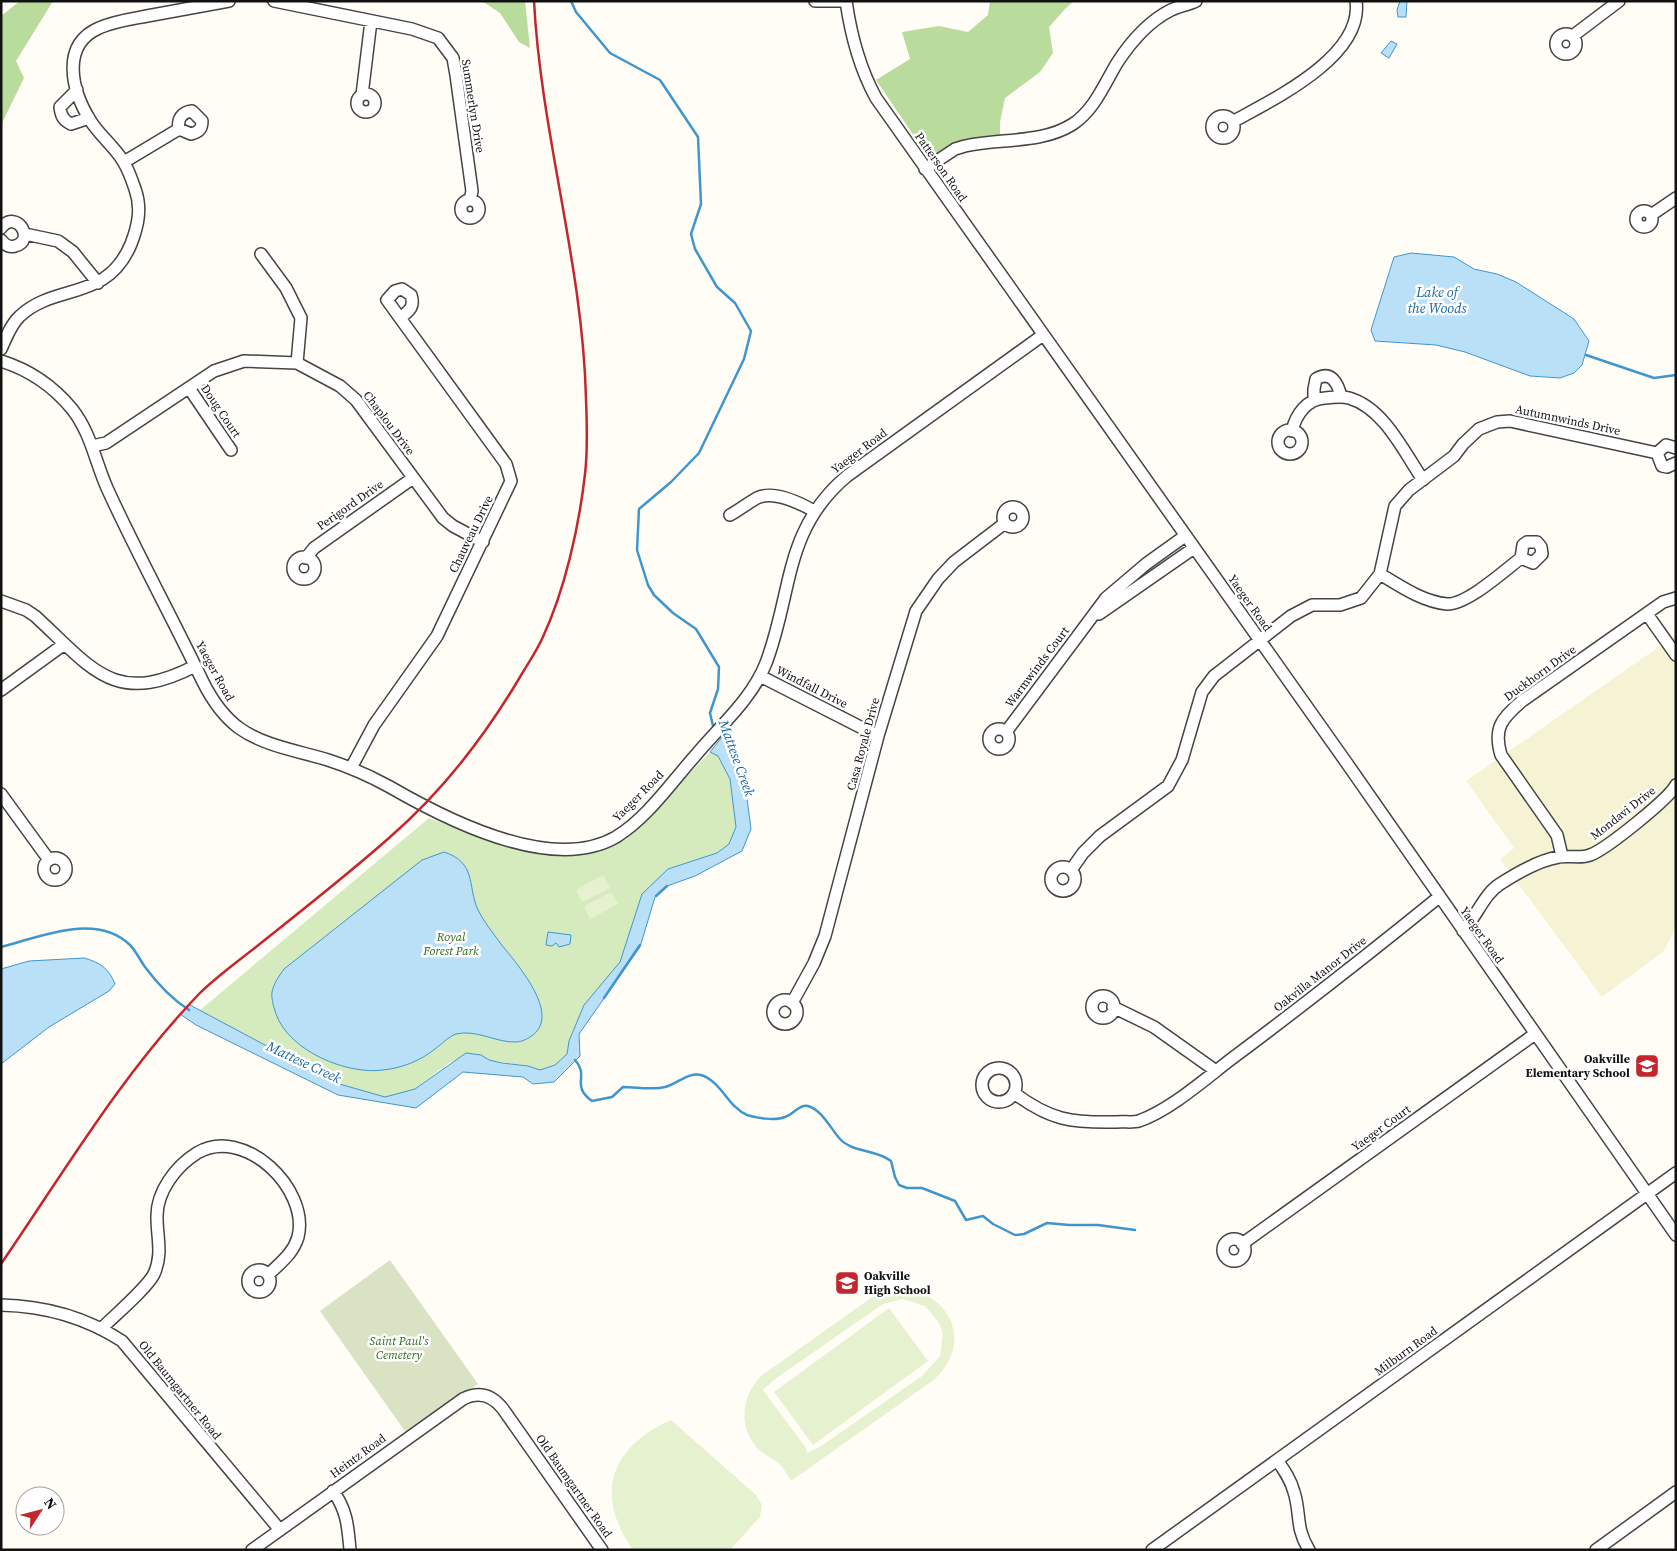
<svg xmlns="http://www.w3.org/2000/svg" width="1677" height="1551" viewBox="0 0 1677 1551" font-family="'Source Serif 4',serif">
<style>
.farmland{fill:#f6f3d4}
.green{fill:#d5ebbd}
.forest{fill:#b9dc9c}
.cemetery{fill:#d9e3c4}
.pitch{fill:#e6f2cf;fill-rule:evenodd}
.water{fill:#b9e0f7;stroke:#3f96cf}
.lines{fill:none;stroke-linecap:round;stroke-linejoin:round}
.stream{stroke:#3f96cf;stroke-width:2.5}
.minor-casing{stroke:#444;stroke-width:14}
.minor{stroke:#fff;stroke-width:11}
.rail{stroke:#c4262e;stroke-width:2.5}
.labels{text-anchor:middle;stroke-width:5;stroke-linejoin:round;paint-order:stroke}
.street-label{font-size:12px;fill:#111;stroke:#fff}
.park-label{font-size:12px;font-style:italic;fill:#2f6b1f;stroke:#fff}
.poi-label{font-size:12px;font-weight:bold;fill:#111;stroke:#fff;text-anchor:end}
.water-label{font-size:14px;font-style:italic;fill:#1768a6;stroke:#fff}
</style>
<rect width="100%" height="100%" fill="#fffdf5"/>
<!-- farmland -->
<path class="farmland" d="M1676 635V927L1664 951 1602 997 1500 859 1514 848 1466 781Z"/>
<!-- green -->
<path class="green" d="M710 752 718 756 730 779 736 827 729 844 717 853 668 869 629 940 620 962 605 981 569 1041 567 1054 555 1065 540 1070 528 1066 489 1060 480 1055 450 1062 415 1089 385 1101 336 1083 199 1011 429 818 503 846 568 856 626 840Z"/>
<!-- forest -->
<path class="forest" d="M20 1H53L16 61 24 78 1 125V16Z
M482 1H525L530 48 519 42 500 13Z
M990 1H1074L1065 9 1049 27 1053 53 1040 72 1005 98 1000 122V135L961 141 935 155H927L876 80 910 59 902 32 939 26 968 32 988 15Z"/>
<!-- cemetery -->
<path class="cemetery" d="M390 1260 478 1384 407 1434 320 1311Z"/>
<!-- pitch -->
<path class="pitch" d="M603 875 610 888 582 902 576 890Z
M611 892 618 904 590 919 584 906Z
M904 1287C953 1297 972 1343 935 1379L791 1481C787 1475 783 1466 777 1462 771 1457 764 1455 758 1449 738 1427 741 1397 761 1376L878 1293 890 1288ZM903 1299 925 1306 939 1323 943 1334 940 1356 922 1376 821 1446 807 1453 806 1448 763 1390 775 1379 883 1304Z
M889 1308 928 1361 813 1445 774 1392Z
M671 1420 756 1495 762 1505 760 1517 730 1550H633C594 1495 610 1447 671 1420Z"/>
<!-- water -->
<path class="water" d="M1400 1H1407L1406 17H1398L1397 10Z
M1391 41 1397 44 1389 58 1381 53Z
M1411 253 1454 257 1474 269 1497 274 1516 282 1574 319 1589 341 1582 365 1574 373 1560 378 1530 376 1465 352 1436 345 1375 341 1371 330 1394 257Z
M726 732 743 768 751 829 742 851 695 876 667 886 655 897 640 947 579 1034 580 1056 554 1082 533 1084 523 1077 463 1072 416 1108 338 1095 196 1025 180 1014 190 1005 336 1083 385 1097 415 1089 466 1053 481 1055 489 1060 502 1063 528 1066 540 1070 555 1065 567 1054 569 1041 584 1005 620 962 642 894 668 869 717 853 729 844 736 827 730 779 718 756 710 752Z
M444 852C477 863 467 885 478 910 484 922 493 933 501 944 516 963 561 1013 533 1035 529 1038 522 1042 516 1042 497 1043 476 1029 456 1034 448 1037 442 1044 435 1049 420 1061 402 1068 383 1070 347 1075 289 1051 276 1014 274 1008 271 999 272 992 274 983 279 976 284 969L422 860Z
M548 932 571 935 570 944 559 947 556 943 552 946 546 945Z
M84 958C99 962 109 968 115 984L109 991 49 1027 1 1064V969L29 961Z"/>
<g class="lines">
<!-- stream -->
<path class="stream" d="M571 1 576 12 610 53 660 80 698 137 701 204 691 234 695 249 717 287 735 303 751 331 744 359 699 453 671 482 639 509 637 550 648 585 654 595 673 613 696 629 719 667 718 689 710 713 714 730
M1586 355 1654 378 1676 375
M656 896 667 886
M1 947C40 937 96 912 130 945 136 951 140 960 145 967 157 983 173 1000 189 1010
M604 998 640 945
M575 1060C590 1076 570 1085 592 1101L612 1097 623 1087C636 1087 653 1090 665 1087 677 1084 688 1072 701 1075 721 1081 728 1107 747 1115 756 1118 775 1121 785 1117 793 1115 799 1104 808 1106 822 1110 831 1129 840 1139 853 1153 876 1149 891 1161L895 1177 899 1185 907 1188H922L955 1201 966 1220 983 1216 993 1224 1015 1235 1024 1234 1047 1223 1069 1225H1098L1135 1230"/>
<defs>
<path id="minor" d="M274 1 412 29 438 38 453 58 456 75 472 191 470 200
M815 1H846
M846 1C851 36 859 67 876 98L1346 762 1676 1235
M1556 44a10 10 0 1 1 20 0a10 10 0 1 1-20 0Z
M1574 35 1619 1
M77 90 60 107C61 116 63 120 71 124L89 118
M357 103a9 9 0 1 1 18 0a9 9 0 1 1-18 0Z
M362 95 371 21
M1212 127a11 11 0 1 1 22 0a11 11 0 1 1-22 0Z
M1234 121C1274 99 1364 56 1356 1
M124 162 179 129 191 134C198 132 202 130 202 121L192 111C182 112 177 119 179 129
M925 169 955 149 965 146C1000 138 1042 144 1073 124 1094 110 1104 85 1117 63 1130 43 1149 21 1171 10 1179 6 1188 5 1196 1
M461 209a9 9 0 1 1 18 0a9 9 0 1 1-18 0Z
M1636 219a8 8 0 1 1 16 0a8 8 0 1 1-16 0Z
M1651 215 1676 198
M1 228C17 208 36 241 15 246 9 248 5 245 1 240
M25 234 58 241 73 252 98 283
M261 254 286 288 301 318 297 363
M1 349C6 338 11 324 20 316 55 283 107 302 131 244 138 226 142 208 135 189 132 180 128 169 123 161 114 146 99 135 90 120 72 91 60 45 99 28 114 21 131 19 147 16 174 11 202 6 229 1
M1 361C30 370 53 386 72 409 91 433 95 461 107 488 137 554 172 617 203 682 212 700 223 716 239 728 264 746 299 751 328 760 350 767 370 776 390 787 447 820 552 874 616 837 647 818 671 783 695 756 719 727 752 699 766 663 793 592 783 530 847 476L1043 335
M189 388 231 450
M1314 400V389L1316 379C1331 370 1338 383 1341 397
M1278 442a12 12 0 1 1 24 0a12 12 0 1 1-24 0Z
M1292 431C1296 414 1307 399 1325 398 1333 397 1342 396 1349 398 1384 408 1404 452 1423 480
M92 446 106 443 214 371 244 361 297 363 340 386 356 400 443 518 453 526 483 542
M1657 453 1662 466 1667 467 1676 463
M1657 453 1666 445 1676 448
M1003 517a10 10 0 1 1 20 0a10 10 0 1 1-20 0Z
M730 515C739 510 748 503 757 498 773 490 800 503 814 511
M293 568a11 11 0 1 1 22 0a11 11 0 1 1-22 0Z
M306 558 314 548 413 478
M1380 574C1400 586 1423 602 1447 604 1467 605 1505 570 1521 558L1523 545 1527 542H1537L1541 547 1542 554 1533 563 1521 558
M1 601 26 610 35 616C91 667 114 708 195 666
M1099 614 1194 548
M1647 614 1676 655
M760 676 878 736
M1 690 63 645
M989 739a10 10 0 1 1 20 0a10 10 0 1 1-20 0Z
M1006 732 1106 598 1146 564 1185 536
M351 768 374 725 437 636 511 481 506 464 400 318 387 300 395 291 402 289 411 295C415 307 409 311 400 318
M1 794 49 860
M1562 856 1557 835 1501 755C1493 728 1502 718 1522 701L1663 602 1676 598
M44 869a11 11 0 1 1 22 0a11 11 0 1 1-22 0Z
M1051 879a12 12 0 1 1 24 0a12 12 0 1 1-24 0Z
M1071 870 1083 853 1100 836 1168 786 1182 760 1202 692 1214 676 1291 616 1312 605H1340L1361 598 1380 574 1395 506 1409 490 1454 456 1463 444 1479 429 1497 422 1510 421 1657 453
M1463 931C1477 916 1484 894 1500 884 1517 873 1539 860 1559 857 1569 855 1580 859 1590 855 1605 850 1669 799 1676 785
M1092 1007a11 11 0 1 1 22 0a11 11 0 1 1-22 0Z
M773 1012a12 12 0 1 1 24 0a12 12 0 1 1-24 0Z
M792 1003 814 963 825 936 878 736 916 611 938 579 954 562 1005 523
M1113 1007 1154 1027 1216 1071
M982 1085a17 17 0 1 1 34 0a17 17 0 1 1-34 0Z
M1014 1093C1050 1120 1071 1123 1116 1122 1123 1121 1132 1123 1139 1121 1170 1110 1204 1080 1230 1060 1301 1007 1370 953 1439 897
M1223 1250a11 11 0 1 1 22 0a11 11 0 1 1-22 0Z
M1242 1244 1535 1034
M248 1281a11 11 0 1 1 22 0a11 11 0 1 1-22 0Z
M1 1305C45 1306 85 1317 122 1341L280 1530
M101 1329C114 1316 147 1288 154 1274 163 1254 157 1238 157 1218 156 1192 176 1166 197 1153 244 1125 310 1189 298 1237 293 1254 280 1263 268 1275
M1277 1460C1284 1470 1291 1480 1294 1492 1301 1514 1295 1527 1309 1550
M333 1491C347 1510 348 1527 350 1550
M252 1550 463 1399C479 1391 492 1395 503 1409L602 1550
M1152 1550 1676 1173
M1596 1550 1676 1492"/>
</defs>
<!-- minor casing -->
<use href="#minor" class="minor-casing"/>
<!-- minor -->
<use href="#minor" class="minor"/>
<!-- rail -->
<path class="rail" d="M1 1264C64 1172 122 1074 199 994 216 977 237 962 256 947 301 911 346 876 389 838 442 792 484 738 520 677 527 665 536 652 542 639 565 590 579 527 585 474 588 450 587 424 586 399 583 265 541 135 534 1"/>
</g>
<!-- icons -->
<defs>
<symbol id="school-square" viewBox="-11 -11 22 22"><rect x="-9" y="-9" width="18" height="18" rx="4" fill="#c4262e" stroke="#fff"/><path d="M0-5L7-2L0 1L-7-2ZM-4 1L0 2.5L4 1V4Q0 6-4 4Z" fill="#fff"/></symbol>
</defs>
<g fill-rule="evenodd">
<use href="#school-square" x="1633" y="1052" width="28" height="28"/>
<use href="#school-square" x="833" y="1269" width="28" height="28"/>
</g>
<g class="labels">
<!-- street labels -->
<g class="street-label">
<text transform="translate(473 106) rotate(81)" y="4">Summerlyn Drive</text>
<text transform="translate(941 167) rotate(55)" y="4">Patterson Road</text>
<text transform="translate(221 411) rotate(56)" y="4">Doug Court</text>
<text transform="translate(1568 420) rotate(12)" y="4">Autumnwinds Drive</text>
<text transform="translate(389 423) rotate(53)" y="4">Chaplou Drive</text>
<text transform="translate(859 451) rotate(-37)" y="4">Yaeger Road</text>
<text transform="translate(350 505) rotate(-35)" y="4">Perigord Drive</text>
<text transform="translate(471 534) rotate(-64)" y="4">Chauveau Drive</text>
<text transform="translate(1250 603) rotate(55)" y="4">Yaeger Road</text>
<text transform="translate(1037 667) rotate(-53)" y="4">Warmwinds Court</text>
<text transform="translate(215 671) rotate(61)" y="4">Yaeger Road</text>
<text transform="translate(1540 673) rotate(-36)" y="4">Duckhorn Drive</text>
<text transform="translate(812 687) rotate(27)" y="4">Windfall Drive</text>
<text transform="translate(863 744) rotate(-75)" y="4">Casa Royale Drive</text>
<text transform="translate(638 796) rotate(-45)" y="4">Yaeger Road</text>
<text transform="translate(1623 813) rotate(-38)" y="4">Mondavi Drive</text>
<text transform="translate(1482 935) rotate(55)" y="4">Yaeger Road</text>
<text transform="translate(1320 974) rotate(-38)" y="4">Oakvilla Manor Drive</text>
<text transform="translate(1381 1128) rotate(-36)" y="4">Yaeger Court</text>
<text transform="translate(1406 1351) rotate(-36)" y="4">Milburn Road</text>
<text transform="translate(180 1390) rotate(51)" y="4">Old Baumgartner Road</text>
<text transform="translate(358 1456) rotate(-36)" y="4">Heintz Road</text>
<text transform="translate(574 1486) rotate(55)" y="4">Old Baumgartner Road</text>
</g>
<!-- park labels -->
<g class="park-label">
<text x="451" y="941">Royal<tspan x="451" dy="14">Forest Park</tspan></text>
<text x="399" y="1345">Saint Paul's<tspan x="399" dy="14">Cemetery</tspan></text>
</g>
<!-- poi labels -->
<g class="poi-label">
<text x="1630" y="1063">Oakville<tspan x="1630" dy="14">Elementary School</tspan></text>
<text x="864" y="1280" text-anchor="start">Oakville<tspan x="864" dy="14">High School</tspan></text>
</g>
<!-- water labels -->
<g class="water-label">
<text x="1437" y="297">Lake of<tspan x="1437" dy="16">the Woods</tspan></text>
<text transform="translate(737 758) rotate(70)" y="5">Mattese Creek</text>
<text transform="translate(304 1062) rotate(25)" y="5">Mattese Creek</text>
</g>
</g>
<!-- border -->
<rect width="1677" height="1551" fill="none" stroke="#111111" stroke-width="5"/>
<!-- north arrow -->
<g transform="translate(40 1511) rotate(54)"><circle r="24" fill="#ffffff" stroke="#a0a0a0"/>
<path d="M0-4L9 19L0 12L-9 19Z" fill="#c4262e"/>
<text y="-8" font-size="14" font-weight="bold" text-anchor="middle" fill="#111111">N</text>
</g>
</svg>
